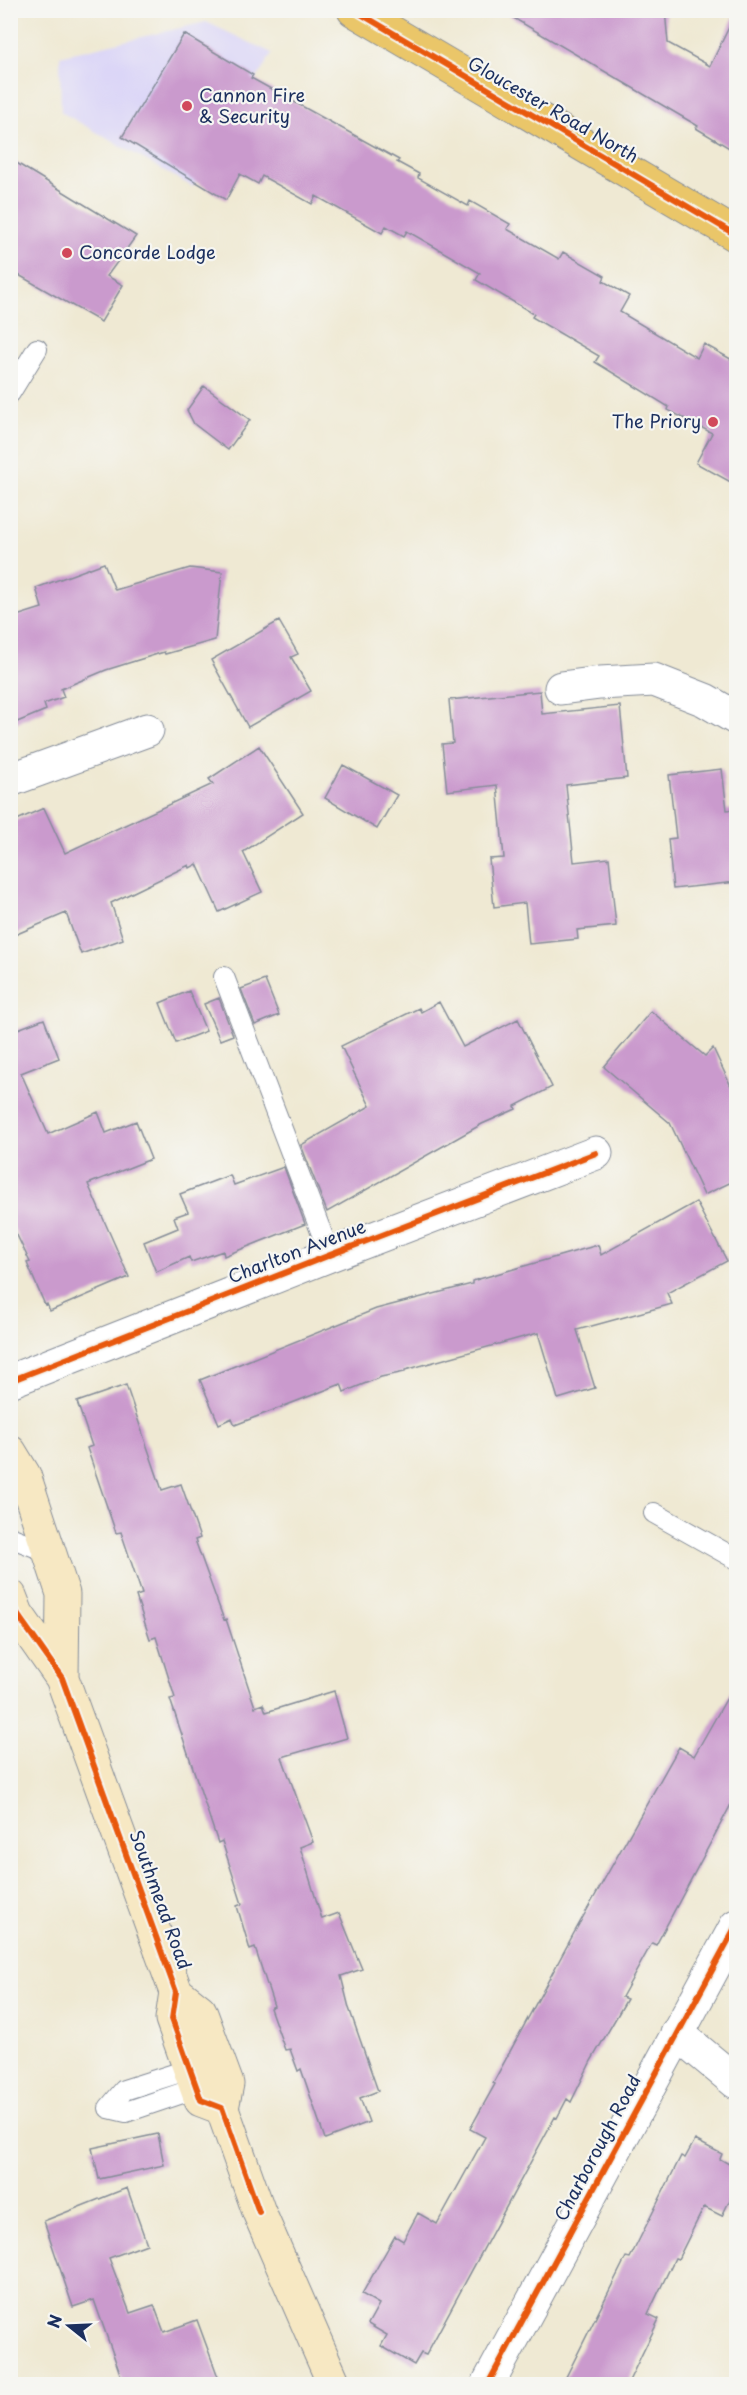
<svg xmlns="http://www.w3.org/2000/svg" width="747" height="2395" viewBox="0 0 747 2395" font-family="'Playpen Sans',sans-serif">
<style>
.built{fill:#dbd6f7}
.building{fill:#ca9acd}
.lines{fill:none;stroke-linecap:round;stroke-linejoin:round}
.service-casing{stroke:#858c98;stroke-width:22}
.minor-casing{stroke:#858c98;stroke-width:35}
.secondary-casing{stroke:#858c98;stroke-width:35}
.primary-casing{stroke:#858c98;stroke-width:35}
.service{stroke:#fff;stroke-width:20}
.minor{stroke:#fff;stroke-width:33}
.secondary{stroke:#f7e8c3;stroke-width:33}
.primary{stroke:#eac669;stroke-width:33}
.cycleway-casing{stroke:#f6f6f2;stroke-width:10}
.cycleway{stroke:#e8590c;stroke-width:6}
.poi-dot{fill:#d1495b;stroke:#f6f6f2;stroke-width:2}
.labels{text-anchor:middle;stroke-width:4.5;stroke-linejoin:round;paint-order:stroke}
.poi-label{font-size:18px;fill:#1b2f5e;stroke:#f6f6f2;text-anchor:start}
.street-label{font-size:18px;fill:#1b2f5e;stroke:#f6f6f2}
</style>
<rect width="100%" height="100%" fill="#f6f6f2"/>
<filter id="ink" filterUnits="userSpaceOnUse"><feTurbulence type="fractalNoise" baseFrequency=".0167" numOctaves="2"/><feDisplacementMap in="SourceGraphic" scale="12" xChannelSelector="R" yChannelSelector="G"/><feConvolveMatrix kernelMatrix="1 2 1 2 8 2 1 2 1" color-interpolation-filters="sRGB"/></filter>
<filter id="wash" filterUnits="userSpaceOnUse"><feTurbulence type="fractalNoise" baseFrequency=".008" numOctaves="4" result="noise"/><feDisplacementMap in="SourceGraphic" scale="24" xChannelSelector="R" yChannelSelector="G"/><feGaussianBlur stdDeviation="1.35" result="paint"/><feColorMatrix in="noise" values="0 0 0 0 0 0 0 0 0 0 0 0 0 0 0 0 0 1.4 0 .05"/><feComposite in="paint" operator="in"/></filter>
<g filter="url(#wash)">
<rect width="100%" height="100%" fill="#efe9d3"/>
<!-- built -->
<path class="built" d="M206 22 272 53 193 187 61 112 60 56Z"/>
<g id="blocks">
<!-- building -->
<path class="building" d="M500 10H665L668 43 710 66 736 13V152L696 128 698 126Z
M184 34 253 75 251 78 399 160 397 162 419 174 418 178 468 206 470 201 510 224 507 229 559 259 563 252 605 276 603 281 629 296 620 312 697 358 704 344 736 362V485L696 463 712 433 668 410 669 407 595 362 599 356 532 317 534 314 476 280 480 273 407 231 404 236 386 226 382 233 316 196 312 204 262 176 258 184 240 174 226 200 122 137Z
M10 159 136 236 107 276 123 285 101 322 10 270Z
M204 386 250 420 228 450 194 424 187 410Z
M104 563 115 590 190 568 222 572 215 640 165 654 164 652 106 670 61 689 64 697 44 704 46 710 10 725V618L42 608 36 588Z
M279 621 298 654 291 657 311 691 248 727 211 660Z
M540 691 542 714 620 706 627 778 566 785 574 862 609 858 616 926 577 930 578 939 529 944 525 903 494 907 489 859 504 858 497 785 447 791 442 744 453 743 449 700Z
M259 746 303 813 243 852 262 892 219 912 197 864 190 868 189 865 111 903 123 939 81 954 66 913 10 937V823L44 808 65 853 213 784 209 779Z
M343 765 397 795 377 829 325 798Z
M722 769 727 810 736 809V882L673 889 668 839 676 838 669 775Z
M265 980 279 1015 255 1025 241 989Z
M189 991 206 1031 176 1043 160 1003Z
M219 998 233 1035 220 1040 204 1004Z
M439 1002 463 1047 518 1019 552 1087 515 1106 516 1109 482 1124 327 1212 301 1145 370 1106 341 1046 419 1008 421 1012Z
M651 1011 705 1056 713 1048 736 1097V1180L704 1195 670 1123 604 1067Z
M44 1019 59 1058 21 1073 48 1134 98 1112 106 1133 136 1121 151 1159 88 1184 129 1277 50 1311 47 1304 45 1305 27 1263 30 1262 10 1221V1032Z
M284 1167 305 1224 224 1256 223 1251 191 1262 189 1257 156 1272 144 1242 178 1228 174 1217 188 1212 180 1194 230 1175 234 1185Z
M696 1202 727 1261 667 1293 672 1304 577 1330 595 1388 558 1399 538 1333 405 1370V1372L381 1377 344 1392 341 1384 235 1425 232 1418 219 1424 200 1380 376 1309 472 1284V1281L598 1245 601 1255Z
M126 1385 162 1490 181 1484 200 1538 195 1540 224 1620 226 1619 255 1707 263 1704 266 1712 334 1691 347 1738 282 1757 313 1842 300 1847 322 1919 339 1913 362 1969 341 1976 349 2008 378 2091 360 2098 369 2122 325 2139 301 2069 298 2071 290 2049 285 2050 270 2008 274 2006 255 1948 250 1950 237 1906 242 1904 222 1841 218 1843 170 1699 175 1698 156 1637 150 1639 136 1596 142 1594 121 1532 116 1533 87 1448 92 1446 77 1402Z
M736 1682V1795L656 1945 652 1943 622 1997 627 1999 591 2061 571 2102 567 2099 557 2118 555 2117 426 2355 421 2353 414 2365 381 2346 387 2335 368 2324 379 2304 362 2294 395 2236 403 2241 418 2213 437 2224 485 2137 470 2129 495 2084 493 2083 574 1933 679 1747 694 1756Z
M158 2134 164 2165 99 2179 92 2148Z
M695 2140 722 2154 720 2159 736 2168V2187L722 2216 704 2207 678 2259 675 2258 648 2314 659 2319 627 2385H562L626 2257 630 2258 681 2156 685 2158Z
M127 2188 147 2244 109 2258 130 2313 154 2305 164 2332 197 2320 221 2385H124L94 2300 73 2307 44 2221Z"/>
</g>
</g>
<g filter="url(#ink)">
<use href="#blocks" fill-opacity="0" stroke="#858c98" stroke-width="1.5"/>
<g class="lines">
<defs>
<path id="service" d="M10 393 37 349
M224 977 330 1255
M654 1513 736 1559
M10 1537 48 1552
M190 2069 124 2090 109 2108 126 2112 197 2088"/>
<path id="minor" d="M561 688 600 683 654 680 705 700 736 718
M10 780 147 730
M10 1381 330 1255 596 1153
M677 2033 736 2082
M488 2384 736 1926"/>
<path id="secondary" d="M10 1452 24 1475 63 1594 62 1678
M10 1596 17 1614 62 1678 176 1992 172 2019 201 2100 222 2108
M176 1992 200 2011 227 2084 222 2108 259 2212 334 2384"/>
<path id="primary" d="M354 10 736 235"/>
</defs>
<!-- service casing -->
<use href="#service" class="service-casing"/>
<!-- minor casing -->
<use href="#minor" class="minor-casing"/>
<!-- secondary casing -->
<use href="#secondary" class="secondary-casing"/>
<!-- primary casing -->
<use href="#primary" class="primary-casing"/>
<!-- service -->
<use href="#service" class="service"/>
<!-- minor -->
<use href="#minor" class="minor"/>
<!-- secondary -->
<use href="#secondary" class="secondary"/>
<!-- primary -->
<use href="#primary" class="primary"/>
<defs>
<path id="cycleway" d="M354 10 736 235
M10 1381 330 1255 596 1153
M10 1596 17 1614 62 1678 176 1992 172 2019 201 2100 222 2108 259 2212
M488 2384 736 1926"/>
</defs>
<!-- cycleway casing -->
<use href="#cycleway" class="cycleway-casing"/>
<!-- cycleway -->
<use href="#cycleway" class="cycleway"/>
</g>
</g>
<!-- markers -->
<g class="poi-dot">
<circle cx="187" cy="106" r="6"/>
<circle cx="67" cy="253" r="6"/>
<circle cx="713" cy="422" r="6"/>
</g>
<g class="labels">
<!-- poi labels -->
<g class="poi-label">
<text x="199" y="102">Cannon Fire<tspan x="199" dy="21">&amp; Security</tspan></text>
<text x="79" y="259">Concorde Lodge</text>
<text x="701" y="428" text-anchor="end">The Priory</text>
</g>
<!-- street labels -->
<g class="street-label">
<text transform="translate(553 110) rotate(30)" y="6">Gloucester Road North</text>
<text transform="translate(297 1252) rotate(-21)" y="6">Charlton Avenue</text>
<text transform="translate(160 1900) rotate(70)" y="6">Southmead Road</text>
<text transform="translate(598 2148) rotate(-62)" y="6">Charborough Road</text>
</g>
</g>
<!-- margin -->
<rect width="747" height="2395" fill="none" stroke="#f6f6f2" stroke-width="36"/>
<!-- north arrow -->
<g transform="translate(69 2326) rotate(288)" stroke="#f6f6f2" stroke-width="4.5" paint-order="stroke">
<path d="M0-4.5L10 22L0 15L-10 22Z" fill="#1b2f5e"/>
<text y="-9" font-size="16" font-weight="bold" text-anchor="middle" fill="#1b2f5e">N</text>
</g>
</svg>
